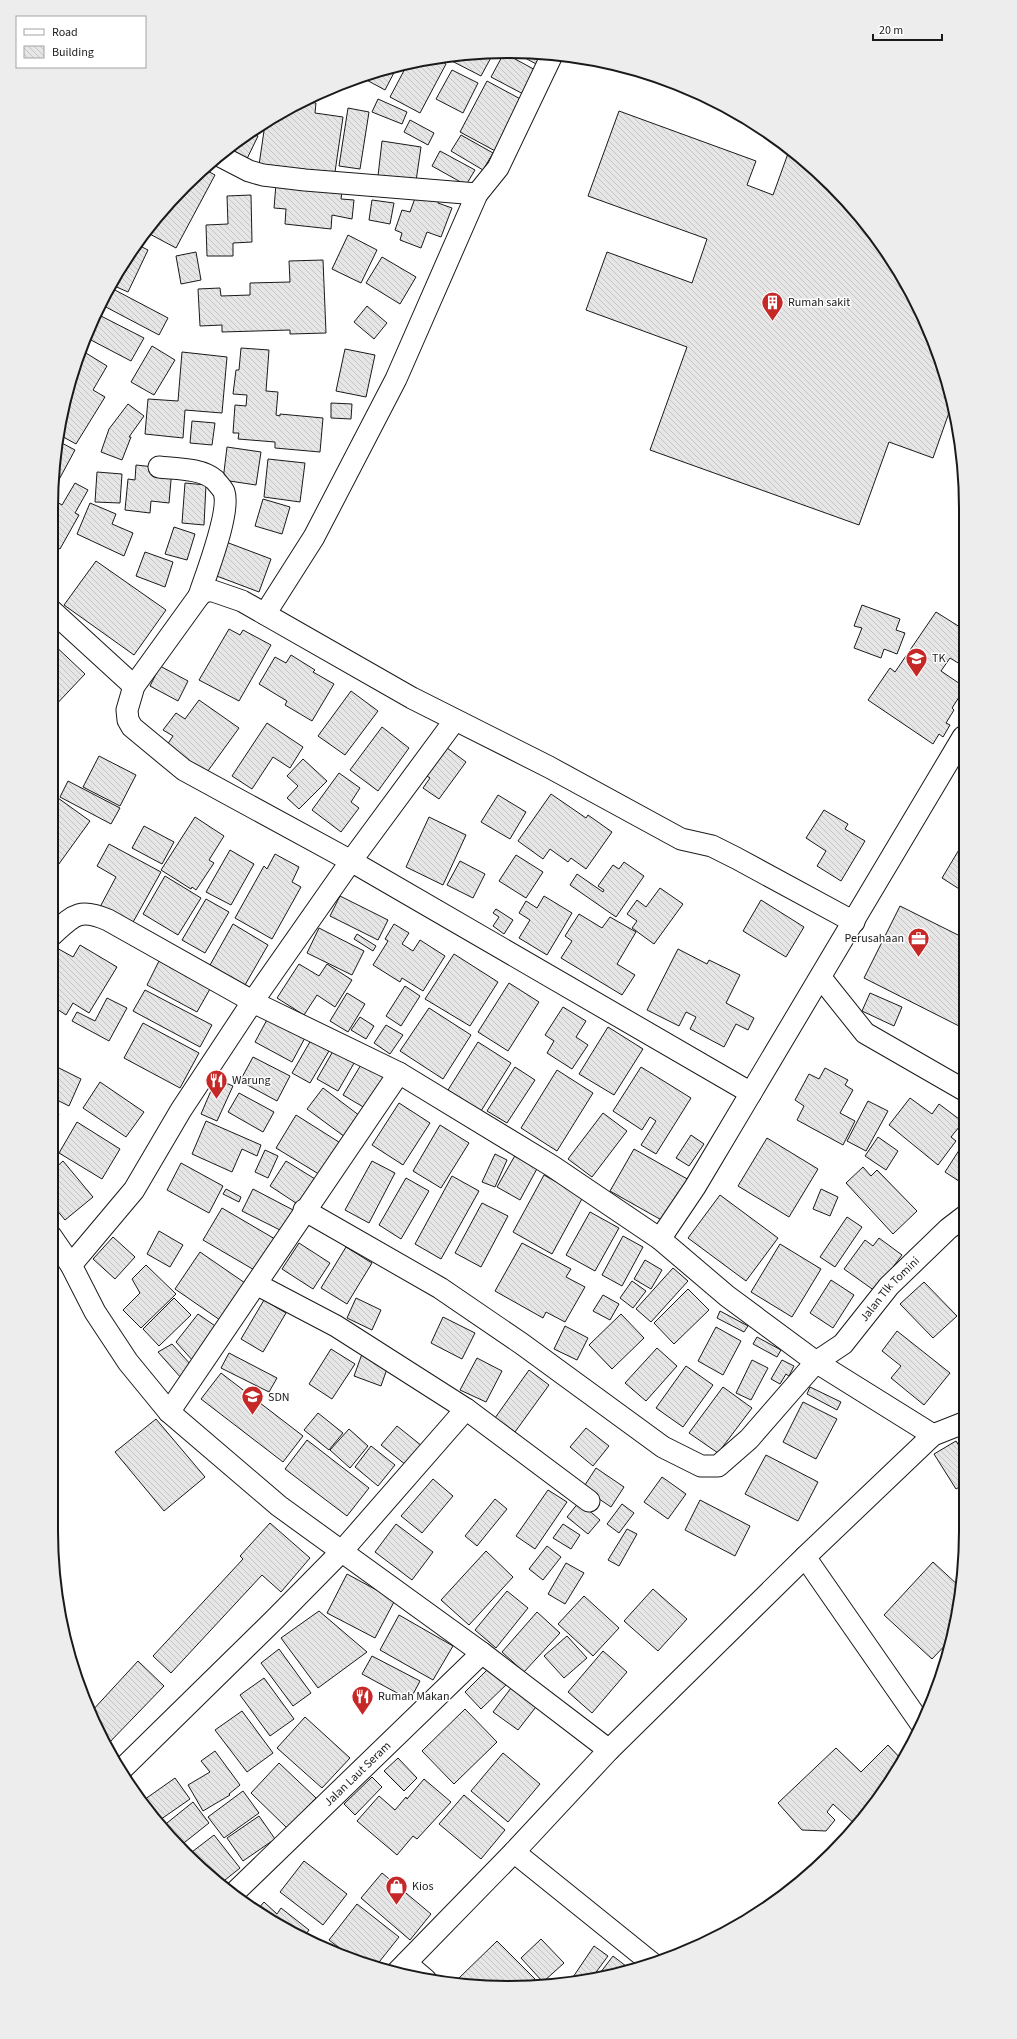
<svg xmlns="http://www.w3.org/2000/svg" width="1017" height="2039" viewBox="0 0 1017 2039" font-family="'Source Sans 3',sans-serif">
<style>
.building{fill:url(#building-back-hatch);stroke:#1a1a1a}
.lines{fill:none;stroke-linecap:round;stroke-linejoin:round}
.minor-casing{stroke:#1a1a1a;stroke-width:23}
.minor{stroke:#fff;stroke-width:21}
.labels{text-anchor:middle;stroke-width:3;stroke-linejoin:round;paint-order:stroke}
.poi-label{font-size:12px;fill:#1a1a1a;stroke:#fff;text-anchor:start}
.street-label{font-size:12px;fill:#1a1a1a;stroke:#fff}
.rim{fill:none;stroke:#1a1a1a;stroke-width:2}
</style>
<defs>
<pattern id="building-back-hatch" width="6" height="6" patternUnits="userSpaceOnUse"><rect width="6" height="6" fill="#e6e6e6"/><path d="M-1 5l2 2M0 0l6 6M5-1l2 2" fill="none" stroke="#c5c5c5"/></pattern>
</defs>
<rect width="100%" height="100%" fill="#fff"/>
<!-- building -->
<path class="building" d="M512 51 546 55 540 66Z
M494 52 481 76 448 59 449 57Z
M504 53 539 72 527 96 491 77Z
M436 58 446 64 420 113 390 97 408 63Z
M397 67 385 90 361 77Z
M452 70 478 83 463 113 436 99Z
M487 81 526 102 499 153 460 132Z
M378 99 407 112 402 124 372 112Z
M305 101 316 103 315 113 343 117 335 172H331L330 176 259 165 265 124H262Z
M348 108 369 112 360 169 339 166Z
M619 111 756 161 747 185 773 195 790 148 872 230 931 334 951 407 933 458 889 442 859 525 650 450 687 347 586 310 607 252 692 283 707 239 588 196Z
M410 120 434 133 428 145 404 132Z
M250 132 258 136 244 165 223 154Z
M461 135 493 153 483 170 451 151Z
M382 141 421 147 416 181 378 176Z
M440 151 475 170 466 185 432 166Z
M204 169 215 175 176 248 146 232 185 185Z
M276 184 342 192 341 199 354 200 352 219 332 215 331 229 285 224 286 209 274 208Z
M418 190 439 198 438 203 452 208 441 237 427 232 421 248 400 240 402 233 395 230 402 210 410 212Z
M251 195 252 242 233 243V256H207L206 225 228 224 227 196Z
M372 200 394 203 390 224 369 220Z
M348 235 377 250 361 283 332 269Z
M136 244 148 250 128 292 112 285 128 254Z
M196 252 201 280 181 284 176 256Z
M382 257 416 277 400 304 366 283Z
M323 260 326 333 290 334V330L222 332V325L200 326 198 289 220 288 221 296 250 295V283L290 282 289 261Z
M113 289 168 318 159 335 104 306Z
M367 306 387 323 374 339 354 322Z
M101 316 144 338 131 361 89 339Z
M152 346 175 360 154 395 131 382Z
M241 348 269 350 266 391 278 392 276 415 280 416V414L323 418 320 452 275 448V442L238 439 239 433H233L235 405 246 406 247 395 233 394 236 370H239Z
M345 349 375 355 366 397 336 391Z
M81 350 107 366 93 390 105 397 76 444 58 434 60 419Z
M182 352 227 357 222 413 185 410 183 438 145 434 148 399 178 401Z
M331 403 352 404 351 419 331 418Z
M128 404 144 416 129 437H131L122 460 101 452 109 429Z
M192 421 215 423 212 445 190 443Z
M58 441 75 450 55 487 53 486Z
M227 447 261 452 256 485 223 480Z
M268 459 305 463 300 502 264 497Z
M136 465 172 469 169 503 151 501 150 513 125 510 128 479 135 480Z
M97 472 122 474 120 503 95 502Z
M75 483 88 490 75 513 79 515 60 549 51 544 52 499 62 505Z
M185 483 206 485 204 525 182 523Z
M263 499 290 507 282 534 255 526Z
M90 503 116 514 112 524 133 533 124 556 77 534Z
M174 527 195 534 187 560 165 554Z
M226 542 271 559 259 592 214 575Z
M145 552 173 562 165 587 136 576Z
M51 555 56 558 51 568Z
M96 561 166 610 134 655 64 605Z
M862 605 900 619 896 630 905 633 897 654 884 649 881 658 854 648 862 628 854 626Z
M936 612 963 629V666L950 658 941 671 963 686V691L952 708 954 710 946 723 950 725 943 737 939 734 933 744 868 700 890 668 895 672Z
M229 629 240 635 243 630 271 645 239 701 199 680Z
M51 642 85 674 51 710Z
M291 655 315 670 313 672 334 684 312 721 285 705 287 701 259 684 275 657 286 663Z
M160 666 188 681 178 701 150 686Z
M351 691 378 711 345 755 318 736Z
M199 700 239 728 205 775 165 748 173 736 163 730 176 713 185 719Z
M267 723 303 747 290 768 273 757 252 789 232 776Z
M382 727 409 748 378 791 350 770Z
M439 742 466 762 439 799 423 788 430 778 419 771Z
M99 756 136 775 120 806 83 787Z
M303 759 327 781 299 809 287 798 298 786 287 776Z
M339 773 360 788 351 802 359 808 341 832 312 810Z
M68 781 120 808 111 824 60 797Z
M51 793 90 821 56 868 51 864Z
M551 794 586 818 588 815 612 832 586 869 571 858 568 862 550 849 543 859 518 841Z
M498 795 526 812 510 839 481 822Z
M824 810 848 824 845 829 865 841 841 881 817 866 826 851 806 838Z
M195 817 224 836 209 860 214 863 196 890 192 887 191 889 161 870Z
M429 817 466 835 443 885 406 867Z
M144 826 174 842 162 864 132 848Z
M963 843 964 892 942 878Z
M109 844 161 872 132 924 100 907 116 877 97 866Z
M230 850 254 864 231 905 206 892Z
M275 854 299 867 292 882 301 887 272 939 235 918 264 866 267 869Z
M516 855 543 872 526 898 499 881Z
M460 861 485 874 473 898 447 885Z
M624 862 644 876 616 917 570 885 577 874 603 892 604 890 598 886 613 865 619 869Z
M165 876 201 898 178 935 143 914Z
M660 888 683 904 654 944 632 928 637 921 627 914 637 900 646 907Z
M340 896 388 920 378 940 330 916Z
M544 896 572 913 547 955 519 938 530 920 519 913 526 901 537 908Z
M206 899 229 912 205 953 182 940Z
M761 900 804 927 786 957 743 931Z
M900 906 964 938V1016L959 1026 864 978Z
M496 909 513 920 504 934 493 926 499 917 493 913Z
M579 914 602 928 610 917 636 932 617 964 635 975 622 995 561 958 572 941 565 936Z
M233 924 268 945 245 985 210 965Z
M394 924 409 933 402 944 413 951 420 940 445 956 423 991 402 978 400 982 373 965 388 941 385 939Z
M319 928 364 951 352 975 307 953Z
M357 934 376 946 373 951 354 939Z
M80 945 117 967 89 1013 73 1003 66 1015 51 1005V953L55 947 73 957Z
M678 949 707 964 709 960 740 975 726 1003 754 1018 748 1030 736 1024 724 1047 690 1029 696 1017 686 1012 679 1026 647 1010Z
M454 954 498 982 470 1026 425 999Z
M159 961 210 989 197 1012 147 985Z
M299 964 319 976 327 964 352 980 335 1007 317 995 304 1015 277 998Z
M509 983 539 1002 508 1051 478 1032Z
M405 986 420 996 401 1026 386 1016Z
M145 990 212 1025 200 1047 133 1011Z
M347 993 365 1004 348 1032 330 1021Z
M870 993 902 1007 894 1026 862 1011Z
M107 998 127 1008 109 1041 72 1021 77 1012 95 1021Z
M563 1007 586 1021 576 1037 588 1045 572 1069 547 1053 554 1041 545 1035Z
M429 1008 471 1035 443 1079 400 1051Z
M269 1016 306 1036 292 1062 255 1042Z
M360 1017 374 1026 366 1039 351 1030Z
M143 1023 199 1053 180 1088 124 1058Z
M386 1025 403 1035 390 1054 374 1043Z
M608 1027 643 1049 614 1095 579 1074Z
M311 1040 329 1051 310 1083 292 1073Z
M478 1042 511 1063 481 1111 448 1090Z
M336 1046 357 1058 338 1091 317 1079Z
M253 1057 290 1076 277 1101 240 1081Z
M365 1058 387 1071 365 1108 343 1095Z
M51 1064 81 1079 69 1106 55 1099 52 1111 59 1114 51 1128Z
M515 1067 535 1080 507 1123 487 1111Z
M641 1067 691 1098 656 1154 641 1145 656 1121 650 1117 642 1130 613 1111Z
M825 1068 848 1080 845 1085 853 1090 840 1113 855 1121 843 1145 797 1120 804 1106 795 1100 809 1074 819 1079Z
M557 1070 593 1093 557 1151 521 1128Z
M216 1079 233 1086 217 1121 201 1114Z
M100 1082 144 1112 126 1137 83 1108Z
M323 1088 360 1116 345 1137 307 1109Z
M239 1093 274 1112 263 1132 228 1112Z
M910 1098 932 1114 939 1104 963 1122 951 1137 956 1141 938 1165 889 1125Z
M868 1101 888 1111 866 1151 847 1141Z
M399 1103 430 1123 403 1165 372 1145Z
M603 1113 627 1131 592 1177 568 1159Z
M296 1115 342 1144 322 1176 276 1148Z
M206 1121 261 1145 257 1156 242 1149 232 1172 192 1154Z
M77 1122 120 1149 102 1179 59 1153Z
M440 1125 469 1143 441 1188 413 1171Z
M691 1135 704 1144 689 1166 676 1158Z
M878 1137 898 1151 886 1170 865 1156Z
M767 1138 818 1169 789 1217 738 1186Z
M965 1141V1185L945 1172Z
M51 1142 56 1151 51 1159Z
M634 1149 689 1180 665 1222 610 1191Z
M265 1150 278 1156 268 1178 255 1172Z
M517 1152 539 1165 520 1200 497 1187Z
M495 1154 507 1160 495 1187 482 1182Z
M63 1161 93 1197 65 1220 51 1203V1172Z
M286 1161 315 1179 299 1205 270 1186Z
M372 1161 395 1173 369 1223 345 1210Z
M181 1163 223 1186 209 1213 167 1190Z
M863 1167 871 1176 877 1170 917 1211 893 1234 846 1183Z
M544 1175 583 1197 552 1254 513 1232Z
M452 1176 479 1191 441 1259 415 1244Z
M406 1178 429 1191 401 1239 379 1225Z
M226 1189 241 1197 239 1202 223 1194Z
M253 1189 295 1211 284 1232 242 1211Z
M821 1189 838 1197 830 1216 813 1209Z
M720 1195 778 1238 746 1281 688 1238Z
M482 1203 508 1216 481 1267 455 1253Z
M222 1208 275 1239 256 1271 203 1240Z
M590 1212 619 1228 595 1271 566 1255Z
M847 1217 862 1227 835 1267 820 1257Z
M159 1231 183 1245 170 1267 147 1254Z
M623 1236 643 1247 622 1286 602 1275Z
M113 1237 135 1257 115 1279 93 1259Z
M879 1238 902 1255 875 1291 844 1269 865 1240 873 1246Z
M299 1243 330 1263 313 1289 282 1269Z
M522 1243 571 1269 566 1277 585 1287 565 1322 546 1312 543 1318 495 1291Z
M780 1244 821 1269 792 1317 751 1292Z
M346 1247 372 1263 347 1304 321 1288Z
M200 1252 245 1283 220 1320 175 1289Z
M645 1260 662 1270 651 1289 634 1279Z
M146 1265 176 1294 141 1328 123 1310 140 1293 132 1279Z
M673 1268 688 1281 651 1322 636 1309Z
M831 1280 854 1295 833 1328 810 1313Z
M632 1281 646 1291 633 1308 620 1298Z
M924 1282 957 1316 933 1338 900 1304Z
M688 1289 709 1310 674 1344 654 1323Z
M603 1295 619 1304 610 1320 593 1311Z
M174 1298 191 1315 159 1346 143 1329Z
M356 1298 381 1310 372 1330 347 1318Z
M264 1300 286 1313 263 1352 241 1339Z
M720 1311 748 1326 744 1332 717 1318Z
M198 1314 218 1328 194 1362 176 1342Z
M621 1314 644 1338 612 1369 589 1345Z
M443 1317 475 1333 462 1359 431 1343Z
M565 1326 588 1338 577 1360 554 1349Z
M716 1327 741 1341 723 1375 698 1361Z
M897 1331 950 1373 924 1405 891 1378 901 1366 882 1351Z
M757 1337 781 1350 777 1357 753 1344Z
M172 1344 192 1366 182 1379 158 1352Z
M657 1348 677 1366 646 1401 625 1383Z
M331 1349 355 1364 332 1399 309 1384Z
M229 1353 277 1378 269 1392 221 1368Z
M362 1354 389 1363 381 1386 354 1376Z
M477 1358 502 1371 486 1402 460 1390Z
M752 1360 768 1368 751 1400 736 1393Z
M782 1360 794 1366 789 1376 786 1374 780 1384 771 1379Z
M686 1366 713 1385 683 1427 656 1408Z
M529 1370 549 1385 515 1432 495 1418Z
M221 1373 303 1436 283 1462 201 1399Z
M723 1387 752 1408 718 1453 689 1433Z
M810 1387 841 1402 837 1410 807 1394Z
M803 1402 837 1419 816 1459 783 1442Z
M318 1413 343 1433 329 1450 304 1430Z
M156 1419 205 1477 164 1511 115 1452Z
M397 1426 422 1446 406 1465 381 1445Z
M586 1428 609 1446 593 1466 570 1447Z
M349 1429 368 1446 350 1468 330 1450Z
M307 1440 369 1488 347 1516 285 1469Z
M956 1441 966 1457V1483L956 1489 934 1454Z
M371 1446 395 1465 378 1486 355 1467Z
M766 1455 818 1482 798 1521 745 1494Z
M596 1468 624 1487 611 1507 583 1488Z
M662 1477 686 1494 668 1519 644 1502Z
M433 1479 453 1496 422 1533 401 1516Z
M548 1490 567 1502 535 1549 516 1536Z
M495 1499 507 1509 477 1546 465 1536Z
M700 1500 750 1526 735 1556 685 1530Z
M579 1502 600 1520 588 1534 567 1517Z
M622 1504 634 1513 619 1533 607 1524Z
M270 1523 310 1558 281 1592 262 1575 171 1673 153 1656 243 1559 240 1556Z
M396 1524 433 1552 412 1580 375 1552Z
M563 1524 580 1535 571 1549 553 1538Z
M627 1529 637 1534 619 1566 608 1560Z
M547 1546 561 1557 543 1580 529 1569Z
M486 1551 513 1577 469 1625 441 1600Z
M933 1562 960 1587 957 1620 952 1638 932 1659 884 1615Z
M566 1563 584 1573 565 1604 548 1594Z
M347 1574 395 1600 375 1638 327 1613Z
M653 1589 687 1619 658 1651 624 1621Z
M507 1591 528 1608 496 1648 475 1630Z
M584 1596 619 1628 593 1656 558 1624Z
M319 1611 367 1652 318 1688 281 1638Z
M537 1612 560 1633 524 1672 502 1652Z
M399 1615 453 1646 433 1680 380 1650Z
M567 1636 587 1658 564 1678 544 1656Z
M279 1649 311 1693 293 1706 261 1663Z
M603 1651 627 1672 592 1713 568 1692Z
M372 1656 420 1681 410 1700 362 1674Z
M138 1661 164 1686 106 1746 91 1712Z
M492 1665 509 1682 481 1709 465 1692Z
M264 1678 294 1719 270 1736 240 1695Z
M514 1684 539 1703 518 1730 493 1712Z
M465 1709 497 1742 454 1784 422 1751Z
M242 1711 273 1753 247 1772 215 1730Z
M305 1717 350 1758 322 1788 277 1748Z
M888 1745 902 1760 889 1784 857 1826 833 1804 827 1812 835 1820 826 1831 802 1830 778 1803 836 1748 861 1772Z
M215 1751 240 1785 229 1794 230 1795 203 1811 188 1785 210 1772 201 1761Z
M503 1753 540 1784 508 1822 471 1791Z
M398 1758 417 1778 404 1791 384 1771Z
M279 1763 316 1798 287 1828 251 1793Z
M372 1777 382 1787 355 1815 344 1804Z
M175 1778 190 1799 157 1822 141 1802Z
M424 1779 451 1802 417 1839 413 1836 397 1855 357 1821 379 1796 395 1810 406 1797 407 1799Z
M243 1791 259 1813 224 1838 208 1817Z
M464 1795 505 1830 481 1859 439 1824Z
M193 1802 209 1823 180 1846 162 1827Z
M259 1816 275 1839 243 1861 227 1838Z
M214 1835 240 1868 220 1884 207 1874 188 1855Z
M304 1861 347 1894 323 1925 280 1892Z
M382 1873 431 1914 410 1940 361 1898Z
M264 1902 277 1914 281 1908 309 1930 303 1938 280 1927 257 1910Z
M357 1904 399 1937 376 1966 354 1959 329 1940Z
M541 1939 564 1963 543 1982 521 1958Z
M497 1941 535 1979 527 1987 508 1988 462 1983 458 1979Z
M319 1942 339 1955 317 1945Z
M594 1946 608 1956 591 1979 570 1984 569 1983Z
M613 1956 631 1970 597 1977Z"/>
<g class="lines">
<defs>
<g id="minor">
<path d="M220 156 249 171 263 175 305 180 477 194"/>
<path d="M159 467C176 469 201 468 215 480 217 483 223 489 224 492 231 512 206 574 199 596"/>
<path d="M51 610 134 686"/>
<path d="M265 614 314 537 396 379 477 194 498 168 552 55"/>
<path d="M51 936C73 916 78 907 108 920L261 1006 399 1073 552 1166 660 1239"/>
<path d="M821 978 865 1033 964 1090"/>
<path d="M751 1093 351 861 184 770 132 727 128 720 127 710 134 686 199 596 205 591H213L242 601 412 698 549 767 681 839 712 846 736 858 854 922"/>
<path id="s1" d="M304 1210 440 1288 522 1344 663 1447 701 1466H718L749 1439 816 1362 843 1344 889 1286 948 1229 965 1216"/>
<path d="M51 1236 71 1265 95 1312 128 1362 169 1412 279 1506 482 1653 609 1750"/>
<path d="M71 1265 134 1190 181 1110 253 1001 351 861 455 720"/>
<path d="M256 1284 336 1326 466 1409 589 1501"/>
<path d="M169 1412 399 1073"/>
<path d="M933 1435 816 1362 727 1296 660 1239 695 1187 963 737"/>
<path d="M805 1557 921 1724"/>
<path d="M120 1771 275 1619 342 1551 466 1409"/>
<path d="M514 1852 653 1964"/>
<path id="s2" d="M233 1894 482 1653"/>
<path d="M406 1963 426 1980"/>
<path d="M397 1972 514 1852 609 1750 805 1557 933 1435 966 1422"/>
</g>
</defs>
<!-- minor casing -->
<use href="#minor" class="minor-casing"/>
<!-- minor -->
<use href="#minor" class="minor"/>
</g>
<!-- icons -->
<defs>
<symbol id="building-pin" viewBox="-11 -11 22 30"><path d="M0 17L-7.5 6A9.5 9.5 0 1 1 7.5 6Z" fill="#c62828" stroke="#fff"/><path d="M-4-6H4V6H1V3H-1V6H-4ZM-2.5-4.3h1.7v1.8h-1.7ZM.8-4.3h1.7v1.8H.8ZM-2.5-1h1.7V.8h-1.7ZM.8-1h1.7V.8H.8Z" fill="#fff"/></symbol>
<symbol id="school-pin" viewBox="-11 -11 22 30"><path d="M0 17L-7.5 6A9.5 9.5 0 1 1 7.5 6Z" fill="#c62828" stroke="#fff"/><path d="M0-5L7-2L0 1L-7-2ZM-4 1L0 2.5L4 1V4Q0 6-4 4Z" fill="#fff"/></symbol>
<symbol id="office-pin" viewBox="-11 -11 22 30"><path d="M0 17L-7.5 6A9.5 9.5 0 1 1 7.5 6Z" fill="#c62828" stroke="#fff"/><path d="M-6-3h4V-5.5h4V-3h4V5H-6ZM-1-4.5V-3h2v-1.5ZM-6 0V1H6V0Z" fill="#fff"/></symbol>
<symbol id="restaurant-pin" viewBox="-11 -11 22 30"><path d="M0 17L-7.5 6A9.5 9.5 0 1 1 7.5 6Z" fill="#c62828" stroke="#fff"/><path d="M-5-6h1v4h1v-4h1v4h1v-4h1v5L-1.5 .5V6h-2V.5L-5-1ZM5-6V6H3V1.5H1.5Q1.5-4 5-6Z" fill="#fff"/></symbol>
<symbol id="shop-pin" viewBox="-11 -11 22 30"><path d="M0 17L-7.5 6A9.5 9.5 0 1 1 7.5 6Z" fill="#c62828" stroke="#fff"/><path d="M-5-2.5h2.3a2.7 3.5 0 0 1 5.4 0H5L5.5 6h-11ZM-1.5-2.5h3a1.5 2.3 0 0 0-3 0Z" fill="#fff"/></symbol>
</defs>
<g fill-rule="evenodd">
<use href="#building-pin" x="760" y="290" width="25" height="34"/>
<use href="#school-pin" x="904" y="646" width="25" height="34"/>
<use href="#office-pin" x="906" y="926" width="25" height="34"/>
<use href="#restaurant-pin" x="204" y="1068" width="25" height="34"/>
<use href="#school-pin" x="240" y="1384" width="25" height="34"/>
<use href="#restaurant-pin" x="350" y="1684" width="25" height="34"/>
<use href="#shop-pin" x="384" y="1874" width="25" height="34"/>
</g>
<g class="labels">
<!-- poi labels -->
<g class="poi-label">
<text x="788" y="306">Rumah sakit</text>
<text x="932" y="662">TK</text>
<text x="904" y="942" text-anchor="end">Perusahaan</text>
<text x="232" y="1084">Warung</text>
<text x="268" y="1401">SDN</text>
<text x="378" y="1700">Rumah Makan</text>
<text x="412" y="1890">Kios</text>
</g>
<!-- street labels -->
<g class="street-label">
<text dy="4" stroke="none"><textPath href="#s1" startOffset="738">Jalan Tlk Tomini</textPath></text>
<text dy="4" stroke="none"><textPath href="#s2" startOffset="173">Jalan Laut Seram</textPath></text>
</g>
</g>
<!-- crop -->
<path d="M0 0H1017V2039H0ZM508 58H509A450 450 0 0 1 959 508V1531A450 450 0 0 1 509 1981H508A450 450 0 0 1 58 1531V508A450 450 0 0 1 508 58Z" fill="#ededed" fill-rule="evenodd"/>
<path class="rim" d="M508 58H509A450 450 0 0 1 959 508V1531A450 450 0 0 1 509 1981H508A450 450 0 0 1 58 1531V508A450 450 0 0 1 508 58Z"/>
<!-- legend -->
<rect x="16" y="16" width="130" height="52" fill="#ffffff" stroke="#a3a3a3"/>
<rect x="24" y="29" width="20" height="6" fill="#ffffff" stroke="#a3a3a3"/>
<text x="52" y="36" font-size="12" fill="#1a1a1a">Road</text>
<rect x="24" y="46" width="20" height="12" fill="url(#building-back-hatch)" stroke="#a3a3a3"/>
<text x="52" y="56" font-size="12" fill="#1a1a1a">Building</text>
<!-- scale -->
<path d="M873 34v6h69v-6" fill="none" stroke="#1a1a1a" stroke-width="2"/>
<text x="879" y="34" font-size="12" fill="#1a1a1a" stroke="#ffffff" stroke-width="3" paint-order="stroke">20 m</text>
</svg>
